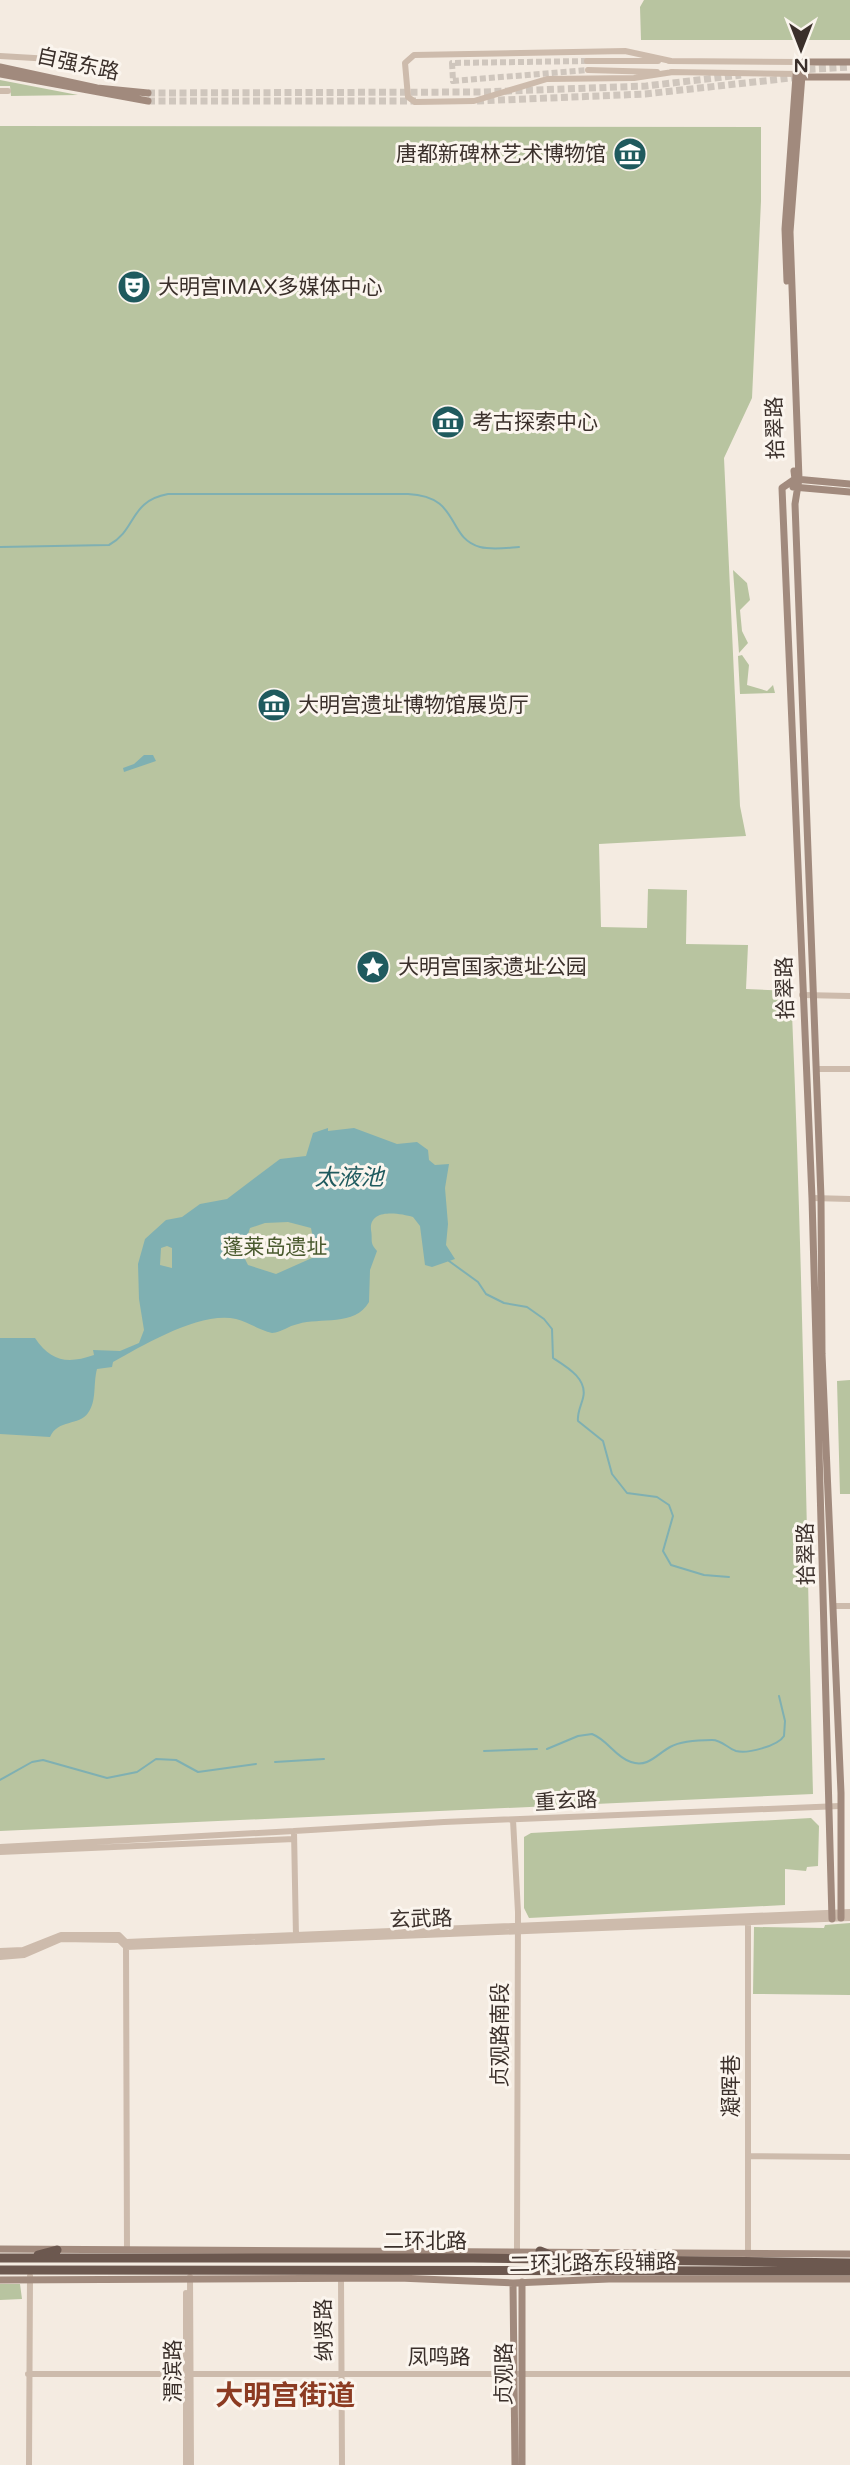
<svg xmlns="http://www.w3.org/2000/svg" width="850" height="2465" viewBox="0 0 850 2465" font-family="'Varela Round','Noto Sans SC',sans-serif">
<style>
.green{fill:#b8c4a0}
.water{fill:#7fb0b2;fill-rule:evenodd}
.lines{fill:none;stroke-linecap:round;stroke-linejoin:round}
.stream{stroke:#7fb0b2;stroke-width:2}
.tertiary-tunnel{stroke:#cfc6bd;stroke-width:6;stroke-dasharray:6 3;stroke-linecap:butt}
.secondary-tunnel{stroke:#cfc6bd;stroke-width:7;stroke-dasharray:7 3.5;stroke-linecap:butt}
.tertiary{stroke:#cdbbac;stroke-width:6}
.secondary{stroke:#a18a7d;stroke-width:7}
.trunk{stroke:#6c584f;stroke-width:9}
.labels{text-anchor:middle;stroke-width:6;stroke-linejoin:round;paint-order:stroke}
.street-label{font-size:21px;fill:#3b302b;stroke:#fbf5ee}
.poi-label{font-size:21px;fill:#3b302b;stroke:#fbf5ee;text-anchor:start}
.park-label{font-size:21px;fill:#4a5a2e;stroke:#fbf5ee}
.water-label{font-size:23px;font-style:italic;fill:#1f5a5e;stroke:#fbf5ee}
.district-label{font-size:28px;font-weight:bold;fill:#8c3b22;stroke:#fbf5ee}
</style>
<rect width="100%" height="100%" fill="#f4ebe1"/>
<!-- green -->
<path class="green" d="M644 0H850V40H641L640 7Z
M0 80 78 95 11 96 10 86H0Z
M0 126 761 127V201L752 398 724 458 740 806 746 836 599 844 601 927 647 928 648 889 687 890 686 944 748 945 746 989 791 991C803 1258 806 1526 813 1794L0 1831Z
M733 570 747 583 750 600 740 610 742 631 748 643 739 653Z
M742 655 749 665 747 685 767 691 773 685 775 693 740 694 738 656Z
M850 1380V1494H840L837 1381Z
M811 1818 819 1826 818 1866 807 1867 806 1871 785 1869V1905L529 1918 524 1908V1837L531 1833Z
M850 1923V1995L753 1994 754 1927 824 1928 825 1925Z
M0 2284H20L22 2299 0 2300Z"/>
<!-- water -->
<path class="water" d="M144 755H153L156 761 124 772 123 768 134 764Z
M328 1128V1131L354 1128 397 1144 417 1142 428 1150 429 1160 435 1165 449 1164 445 1188 448 1224 446 1245 455 1259 432 1267 425 1265 420 1226 413 1217C399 1213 369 1208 371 1230 373 1241 369 1242 377 1251L370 1270 369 1302C355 1327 320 1317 298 1324 288 1326 282 1332 272 1333 259 1330 248 1322 236 1319 200 1311 144 1345 113 1362L112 1367 97 1369C93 1384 97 1401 88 1413 79 1426 58 1419 50 1437L0 1434V1338H35C51 1362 68 1364 94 1355L93 1350 120 1351 139 1343 144 1330 139 1299 138 1264 145 1239 166 1220 182 1217 200 1204 227 1199 280 1159 306 1156 313 1133ZM288 1222 311 1228 316 1253 312 1258 276 1274 248 1265 242 1253 250 1228 265 1223ZM167 1246 172 1248V1268L160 1265 161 1248Z"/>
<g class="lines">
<!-- stream -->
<path class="stream" d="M0 547 109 545C137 530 129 501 168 494H408C461 496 446 538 480 547 492 550 506 548 519 547
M449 1261 478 1282 486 1294 504 1303 527 1307 544 1319 552 1329 553 1358C567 1367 588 1379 583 1398 581 1406 577 1413 578 1421L603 1441 612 1474 627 1493 657 1497 669 1505 673 1516 663 1551 671 1565 704 1575 729 1577
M547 1749 578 1736 592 1734C608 1740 615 1757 631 1762 648 1768 657 1754 670 1747 681 1741 699 1740 712 1740 722 1740 727 1748 736 1751 747 1754 778 1746 784 1736L785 1721 779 1696
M484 1751 537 1749
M275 1762 324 1759
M0 1780 32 1762 43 1760 107 1778 137 1772 156 1759 176 1760 198 1772 256 1764"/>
<!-- tertiary-tunnel -->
<path class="tertiary-tunnel" d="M587 61 452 63 453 81 588 70"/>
<!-- secondary-tunnel -->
<path class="secondary-tunnel" d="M798 70 850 67
M148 93 481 92 646 86 741 75
M148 101H416
M477 101 645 94 800 77"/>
<!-- tertiary -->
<path class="tertiary" d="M0 56 85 61
M587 61H658
M669 61 801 62
M671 61 625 51 414 55 405 63 408 97 415 102 474 101 547 79 634 78 673 72
M588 70 657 72
M671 72 800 74
M0 91H8
M802 995 850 996
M817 1069H850
M812 1198 850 1199
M834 1606H850
M513 1820 518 1912 517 2251
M294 1831 444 1822 840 1806
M0 1847 294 1831 296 1937
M0 1852 294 1839
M748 1918V2255
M126 1944 127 2250
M0 1951 23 1950 61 1935H119L126 1942 850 1912
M0 1957 24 1955 61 1939 119 1940 126 1947 850 1918
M748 2156 850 2157
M190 2277 191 2465
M341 2278 342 2465
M28 2374H850
M29 2465 30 2276
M186 2465V2293"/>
<!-- secondary -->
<path class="secondary" d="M0 67 97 88 148 93
M0 74 148 101
M804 77H850
M787 281 785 229 797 62
M794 471 795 479 782 488 812 1198 832 1919
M795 479 850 484
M793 487 850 492
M841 1918V1793L822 1354 821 1198 795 504 799 479 790 232 803 62H850
M0 2249 850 2254
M0 2280 399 2278 513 2283 609 2279H850
M522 2282V2465
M513 2283 515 2465"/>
<!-- trunk -->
<path class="trunk" d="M540 2251 557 2258
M38 2255 57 2250
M0 2258H473L850 2263
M0 2270 850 2271"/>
</g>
<!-- icons -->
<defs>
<symbol id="museum-disc" viewBox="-11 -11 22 22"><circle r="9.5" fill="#1f5a5e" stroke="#fbf5ee"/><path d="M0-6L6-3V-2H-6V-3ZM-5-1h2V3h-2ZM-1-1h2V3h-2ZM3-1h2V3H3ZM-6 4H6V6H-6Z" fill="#fff"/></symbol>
<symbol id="theatre-disc" viewBox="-11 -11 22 22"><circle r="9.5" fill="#1f5a5e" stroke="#fbf5ee"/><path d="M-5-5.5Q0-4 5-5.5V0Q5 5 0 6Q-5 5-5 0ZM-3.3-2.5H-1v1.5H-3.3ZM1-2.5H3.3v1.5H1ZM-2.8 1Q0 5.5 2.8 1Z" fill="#fff"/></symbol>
<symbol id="sight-disc" viewBox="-11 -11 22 22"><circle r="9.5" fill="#1f5a5e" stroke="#fbf5ee"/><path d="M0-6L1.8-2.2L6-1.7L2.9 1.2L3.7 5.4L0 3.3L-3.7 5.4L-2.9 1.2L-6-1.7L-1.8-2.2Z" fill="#fff"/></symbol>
</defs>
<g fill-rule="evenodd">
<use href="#museum-disc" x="611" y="135" width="38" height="38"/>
<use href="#theatre-disc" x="115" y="268" width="38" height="38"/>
<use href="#museum-disc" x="429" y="403" width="38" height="38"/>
<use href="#museum-disc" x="255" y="686" width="38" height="38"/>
<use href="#sight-disc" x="354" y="948" width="38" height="38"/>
</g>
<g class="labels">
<!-- street labels -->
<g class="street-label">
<text transform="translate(78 64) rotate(12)" y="7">自强东路</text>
<text transform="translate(775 428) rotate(-92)" y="7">拾翠路</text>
<text transform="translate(785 988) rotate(-92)" y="7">拾翠路</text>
<text transform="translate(806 1554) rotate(-91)" y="7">拾翠路</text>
<text transform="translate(566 1801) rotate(-3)" y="7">重玄路</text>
<text transform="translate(421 1919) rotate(-2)" y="7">玄武路</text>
<text transform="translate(500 2035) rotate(-90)" y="7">贞观路南段</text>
<text transform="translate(731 2086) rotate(-90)" y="7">凝晖巷</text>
<text x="425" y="2248">二环北路</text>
<text transform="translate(593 2263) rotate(-1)" y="7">二环北路东段辅路</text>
<text transform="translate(324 2330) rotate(-91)" y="7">纳贤路</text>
<text x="439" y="2364">凤鸣路</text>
<text transform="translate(173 2371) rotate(-90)" y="7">渭滨路</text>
<text transform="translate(504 2374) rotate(-90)" y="7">贞观路</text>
</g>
<!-- poi labels -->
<g class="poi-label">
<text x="606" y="161" text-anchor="end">唐都新碑林艺术博物馆</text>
<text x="158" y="294">大明宫IMAX多媒体中心</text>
<text x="472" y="429">考古探索中心</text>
<text x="298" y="712">大明宫遗址博物馆展览厅</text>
<text x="398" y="974">大明宫国家遗址公园</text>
</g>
<!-- park labels -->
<g class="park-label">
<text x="275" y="1254">蓬莱岛遗址</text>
</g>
<!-- water labels -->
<g class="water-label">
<text x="349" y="1185">太液池</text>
</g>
<!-- district labels -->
<g class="district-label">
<text x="285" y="2405">大明宫街道</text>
</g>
</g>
<!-- north arrow -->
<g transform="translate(801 49) rotate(180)" stroke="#fbf5ee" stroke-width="5" paint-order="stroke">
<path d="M0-5L12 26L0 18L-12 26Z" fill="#3b302b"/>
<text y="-10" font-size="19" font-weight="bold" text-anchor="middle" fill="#3b302b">N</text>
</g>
</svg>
